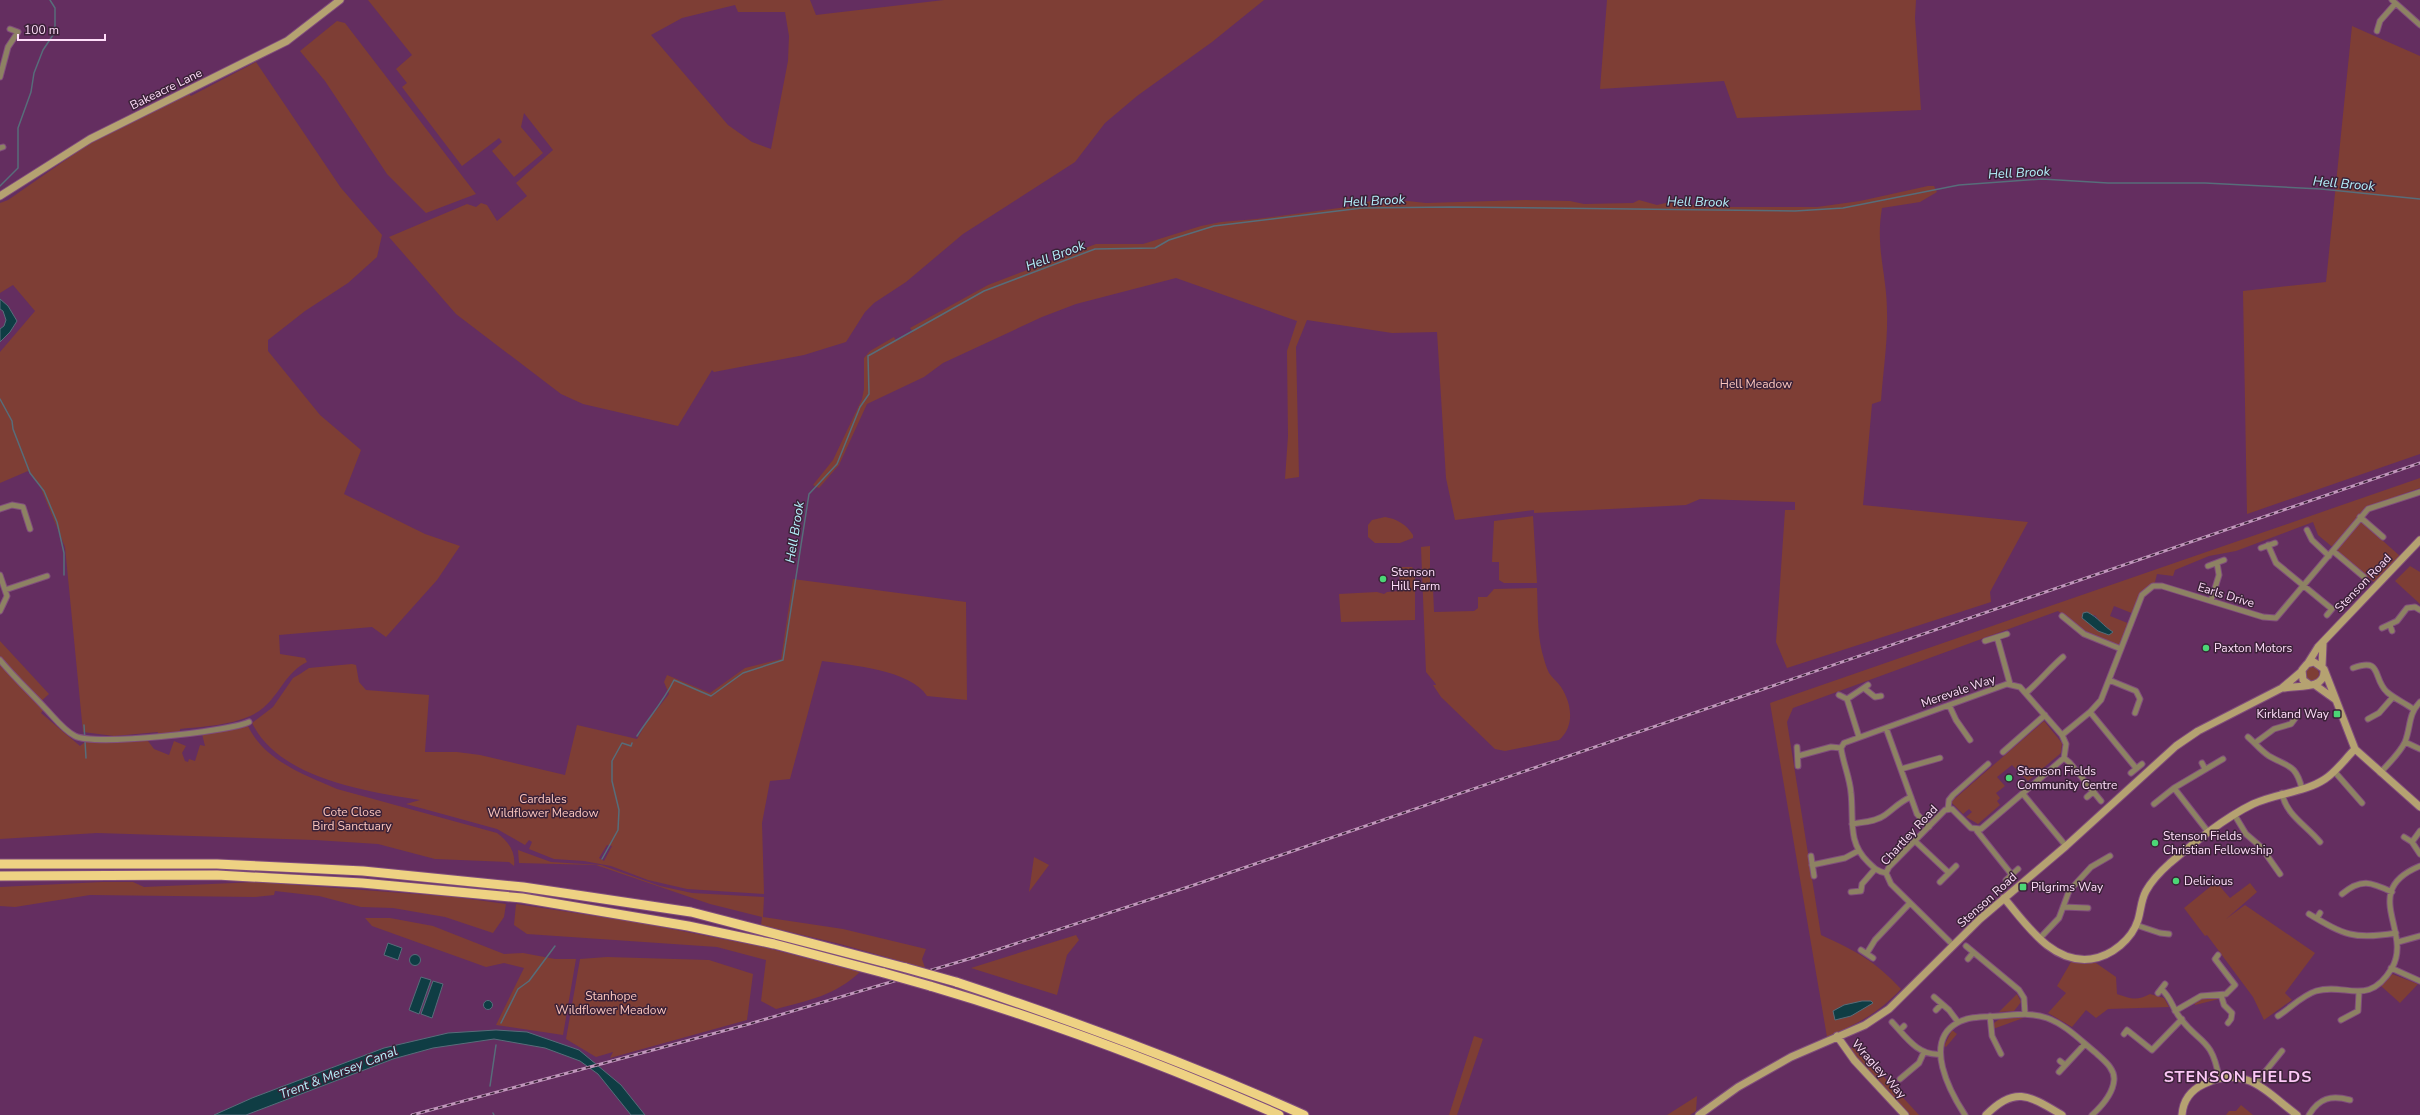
<svg xmlns="http://www.w3.org/2000/svg" width="2420" height="1115" viewBox="0 0 2420 1115" font-family="'Nunito Sans',sans-serif">
<style>
.green{fill:#7e3e35;fill-rule:evenodd}
.water{fill:#0f3d44;stroke:#576d7a}
.lines{fill:none;stroke-linecap:round;stroke-linejoin:round}
.stream{stroke:#576d7a;stroke-width:1.5}
.street-casing{stroke:#804e7c;stroke-width:7}
.secondary-casing{stroke:#804e7c;stroke-width:9}
.highway-casing{stroke:#804e7c;stroke-width:11}
.street{stroke:#8d8263;stroke-width:5}
.secondary{stroke:#b5a271;stroke-width:7}
.highway{stroke:#eed283;stroke-width:9}
.rail-casing{stroke:#c097bb;stroke-width:3}
.rail{stroke:#3b2238;stroke-width:1.5;stroke-dasharray:4.5;stroke-linecap:butt}
.highway-bridge-casing{stroke:#804e7c;stroke-width:11;stroke-linecap:butt}
.highway-bridge{stroke:#eed283;stroke-width:9}
.poi-dot{fill:#4cd676;stroke:#3b2238;stroke-width:1.5}
.labels{text-anchor:middle;stroke-width:3;stroke-linejoin:round;paint-order:stroke}
.street-label{font-size:12px;fill:#feddf9;stroke:#3b2238}
.park-label{font-size:12px;fill:#fcc7be;stroke:#3b2238}
.poi-label{font-size:12px;fill:#feddf9;stroke:#3b2238;text-anchor:start}
.water-label{font-size:13px;font-style:italic;fill:#b5f0fb;stroke:#3b2238}
.district-label{font-size:16px;font-weight:bold;letter-spacing:1px;fill:#fcc8f6;stroke:#3b2238}
</style>
<rect width="100%" height="100%" fill="#642e60"/>
<!-- green -->
<path class="green" d="M368 0H810L816 15 944 0H1264L1212 42 1137 96 1105 123 1075 162 963 234 906 282 874 303 865 312 846 342 804 355 714 372 712 370 678 426 583 404 561 394 456 314 389 237 467 204 476 207 481 203 487 205 497 221 527 196 516 183 553 150 524 113 521 127 543 153 514 177 492 151 502 142 499 138 462 166 402 87 407 83 396 69 412 55ZM735 5 738 12H785L789 36 788 61 771 149 752 142 728 125 651 35 682 18Z
M1607 0H1916L1915 18 1921 110 1737 118 1724 81 1600 89Z
M337 21 345 23 476 194 426 213 387 174 325 81 300 51Z
M2352 26 2420 56V454L2247 514 2243 291 2326 282Z
M256 62 341 188 382 235 377 257 348 283 305 311 268 340V351L320 415 361 450 344 494 425 534 460 546 437 580 386 637 372 627 279 635 280 654 305 658 307 662C286 672 280 694 263 708 243 725 205 726 180 729V734L157 737 158 732 114 736 83 732 65 547 40 486 28 471 0 483V352L35 311 13 285 0 293V203L8 200 90 143 188 93 191 96Z
M1928 186H1934L1937 192 1920 202 1882 208C1875 248 1887 274 1887 312 1888 341 1883 372 1881 401L1872 404 1863 505 2028 522 1990 592 1991 602 1787 668 1776 642 1785 510H1795V502L1700 499 1686 505 1534 513V510L1455 520 1446 478 1437 332 1392 333 1307 320 1296 347 1299 477 1285 479 1288 436 1287 351 1297 321 1176 278 1076 304 1042 317 943 363 924 377 867 404 839 465 819 488 813 485 833 460 862 399 864 389V358L870 351 894 337 896 341 913 332 910 328 988 285 1096 244H1143L1201 226 1221 222 1256 219 1354 206 1380 198 1426 203 1525 200 1570 201 1584 204 1633 203 1639 200 1657 205 1674 201 1704 207H1817L1860 201Z
M2420 478V488L2367 507 2357 518 2400 556 2374 582 2318 535 2313 522 2236 551 2209 556 2175 570 2173 576 2157 574 2155 582 2141 594 2134 614 2114 606 2110 616 2130 624 2121 647 2086 633 2058 611 1793 708 1787 722 1821 935C1856 951 1875 961 1901 989 1877 1014 1859 1023 1827 1037L1770 703ZM2095 615 2104 627 2113 632 2082 618Z
M1533 516 1537 583H1504L1499 580V562H1492L1494 521Z
M1385 517C1397 519 1406 524 1413 535V538L1400 543H1375L1368 537V525L1372 520Z
M1430 546V584L1433 588 1434 612 1474 611 1478 608V597H1487L1494 589 1537 588C1538 609 1537 632 1542 652 1544 659 1546 667 1549 673 1552 678 1558 682 1561 687 1572 704 1575 726 1559 740L1505 751 1495 749 1441 697 1433 685H1436L1435 683 1426 672 1421 547Z
M2410 566 2420 572V604L2395 581Z
M1400 567H1412L1415 571V620L1341 622 1339 594 1377 592 1384 594 1387 592 1399 591Z
M793 579 966 602 967 700 927 696C911 670 851 665 822 661L790 779 770 781 762 823 764 894 687 889 648 880 611 866 584 861 554 859 529 849 532 842 529 840 525 845 497 829 406 804 420 800C365 791 280 779 252 723L273 707 293 678 300 674 309 668 352 664 356 665 359 682 366 690 429 695 425 752H457L480 755 565 775 577 725 637 739 647 722 669 694 664 682 667 675 710 693 745 668 781 659ZM607 845 612 846 604 861 599 858Z
M0 641 49 694 38 704 44 709 41 713 80 746 85 742 148 741 154 749 169 755 174 741 186 746 182 753 185 761 188 762 189 759 195 761 200 745 205 746 202 734 248 726C264 760 304 775 337 789L497 833C508 841 516 852 514 866L509 862 435 859 378 844 315 840 97 833 0 839Z
M2305 674a7 7 0 1 1 14 0a7 7 0 1 1-14 0Z
M2044 721 2062 743 2061 753 2028 781 2012 765 1997 777 2005 786 1996 793 2000 798 1997 801 2000 805 1978 824 1966 817 1972 812 1969 809 1963 814 1951 802Z
M518 850 551 862 601 865 660 886 692 893 764 897 763 917 843 929 926 949 922 959 925 968 840 944 761 925 762 917 710 904 596 865 519 863Z
M1034 857 1049 865 1029 892Z
M102 882H133L144 887 257 882 455 897 506 904 504 917 493 933 445 917 393 908 361 907 319 896 275 891 274 895 255 897 90 895 15 907 0 906V887Z
M2216 882 2230 898 2250 883 2257 892 2226 919 2245 905 2315 953 2285 993 2292 1000 2264 1020 2253 997 2207 935 2205 936 2184 908Z
M516 904 641 923 763 947 860 972C836 995 807 1001 776 1009L761 1001 766 960 717 947 527 934 514 925Z
M365 918H390L433 926 504 954 523 953 555 959H576L563 1035 496 1025 524 968 504 963 486 967 372 926Z
M1076 935 1079 940 1067 955 1057 995 971 968Z
M607 957 709 960 753 974 747 1020 610 1058 613 1052 596 1057 566 1039 580 959Z
M2071 962 2096 963 2116 977 2117 994C2131 999 2137 1001 2150 994L2164 998 2169 1007 2108 1009 2096 1018 2086 1010 2072 1027 2048 1013 2066 993 2057 986Z
M2392 974 2418 984 2400 1003 2381 986Z
M2017 994 2021 1002 2014 1011 1999 1012Z
M2202 998 2219 999 2195 1005 2194 1001Z
M2026 1017 1993 1029 1994 1023 2001 1018Z
M1952 1030 1957 1034 1946 1047 1944 1046Z
M1474 1036 1483 1039 1457 1115H1449Z
M1853 1047 1870 1066 1872 1064 1919 1115H1910L1849 1049Z
M1697 1096 1696 1111 1690 1115H1667Z
M2241 1105 2253 1115H2226L2229 1111H2236Z"/>
<!-- water -->
<path class="water" d="M0 299 8 306 17 321 10 332 0 342V329L4 326 6 320 3 311 0 309Z
M2087 612C2098 617 2103 626 2113 632L2109 635 2098 631 2082 618 2083 613Z
M388 943 402 948 398 960 384 955Z
M409.5 960a5.5 5.5 0 1 1 11 0a5.5 5.5 0 1 1-11 0Z
M421 977 431 980 419 1014 409 1010Z
M433 981 443 984 432 1018 421 1014Z
M483.5 1005a4.5 4.5 0 1 1 9 0a4.5 4.5 0 1 1-9 0Z
M1862 1001H1871L1873 1003 1851 1016 1835 1020 1833 1011 1844 1005Z
M496 1030 527 1032 579 1050 621 1085 645 1115H631L598 1074 580 1061 545 1048 494 1039 433 1048 393 1059 246 1115H214L252 1098 384 1048 448 1033Z"/>
<g class="lines">
<!-- stream -->
<path class="stream" d="M0 186 18 168V128L31 92 34 73 43 50 55 32V8L50 0
M0 399 12 421 13 429 30 473 44 491 57 522 64 553V575
M84 725 86 758
M637 736C649 717 664 701 674 680L711 696 743 673 783 660 809 494 837 464 860 407 869 394 868 356 984 291 1095 249 1155 248 1169 240 1214 226 1362 208 1451 207 1795 211 1843 208 1959 185 2042 179 2108 183H2205L2321 189 2420 199
M602 859 618 830 619 810 612 781V761L622 743 631 746 632 743
M501 1023 518 989 529 981 555 946
M490 1086 496 1045
M493 1113 494 1115"/>
<defs>
<path id="street" d="M2392 0 2420 25
M2377 31 2380 21 2395 4
M0 77 8 47 18 32 10 29
M0 148 3 147
M0 509 12 505 23 507 30 529
M2360 517 2383 537
M2307 530 2312 540 2329 556
M2268 545 2276 563 2332 609 2327 615
M2261 548 2275 543
M2333 551 2364 577
M2208 566 2224 560
M0 575 7 596 0 611
M5 590 47 576
M2211 601 2219 575 2217 563
M2062 616 2084 634 2121 649
M2390 625 2392 631
M2382 628 2397 621 2407 608 2415 607 2420 610
M1997 637 2010 684
M1985 641 2007 634
M0 660C14 677 29 691 44 707 53 716 63 730 75 736 95 746 227 732 249 722
M2353 668C2383 657 2372 678 2387 692 2395 699 2405 703 2413 709
M2109 680 2136 691 2140 699 2135 713
M1865 689 1875 697 1881 696
M2026 693C2040 681 2050 668 2063 657
M1839 695 1847 699 1859 737
M1847 699 1868 685
M1949 705 1956 720 1970 740
M2090 712 2136 768
M2368 719 2379 713 2393 697
M1886 728 1917 814 1929 827
M2062 735 2090 712 2101 700 2142 595 2153 586H2162L2263 617 2276 618 2368 509 2420 492
M2248 737C2255 743 2261 751 2269 756 2288 767 2296 764 2302 789
M2405 742 2420 749
M2255 743 2274 729 2291 724 2297 716
M1797 747 1798 766
M2003 752 2045 715
M1798 756 1831 747 1841 748
M2064 758 2070 763 2101 801
M2202 763 2205 769
M1901 769 1940 758
M2334 771 2362 803
M2131 773 2142 764
M2380 773C2388 764 2400 753 2405 742 2411 727 2408 714 2420 702
M2282 793C2286 815 2306 825 2320 842
M2023 794 2066 846
M2087 797 2094 791
M2154 804 2174 788
M1948 809 1949 800 1953 795 1988 764
M2234 814 2246 834 2261 847 2280 874
M1852 824C1863 822 1876 822 1885 815 1895 808 1899 802 1911 797
M1977 831 2012 875
M2420 831 2412 842 2420 854
M2209 833 2174 788 2223 759
M2404 837 2412 842
M1915 841 1949 873
M1811 856 1814 876
M1812 865 1845 858 1858 851
M1886 873C1878 872 1874 868 1868 862 1847 842 1854 819 1851 793 1850 778 1843 763 1841 748L1844 743 2007 684 2020 687 2062 735 2066 744 2064 758 1981 829 1971 828 1952 809 1945 810 1889 867 1886 873 1891 884 1953 945
M2006 880 2018 869
M1940 882 1956 866
M1851 892 1861 891 1862 884 1875 869
M2342 894C2361 878 2371 882 2392 892
M2063 907 2088 908
M2309 914C2344 935 2354 940 2396 933
M2317 918 2320 913
M2136 925 2160 933 2169 934
M2040 938 2059 918 2069 891 2091 867 2110 856
M2398 942 2420 936
M1966 946 2019 990 2024 998 2025 1014
M1861 950 1873 958
M1867 953 1875 940 1910 903
M1968 959 1973 953
M2391 968 2420 981
M2161 989C2170 996 2172 1006 2178 1015 2198 1044 2212 1036 2219 1078
M2158 993 2165 984
M2221 995 2224 1005 2232 1013 2231 1019 2228 1023
M1934 997 1949 1010 1958 1022
M1936 1010 1942 1004
M2175 1011 2201 996 2226 994 2235 985 2215 959 2218 955
M1990 1016 1992 1036 2001 1054
M2278 1016C2291 1008 2301 996 2316 991 2346 982 2368 1008 2392 968 2413 931 2359 891 2420 866
M2341 1020 2358 1011 2359 992
M1892 1022C1906 1037 1918 1056 1940 1054
M1900 1030 1904 1026
M2124 1034 2127 1030 2152 1050 2182 1019
M2060 1061 2065 1065
M2059 1072 2085 1044
M1900 1079 1919 1063 1924 1052
M2256 1083 2282 1051
M1965 1115C1950 1092 1923 1042 1957 1023 1969 1016 1985 1017 1999 1016 2015 1015 2031 1012 2047 1018 2066 1025 2080 1040 2096 1053 2103 1060 2115 1068 2114 1080 2113 1093 2102 1106 2092 1115
M2309 1115C2319 1098 2331 1095 2350 1100"/>
<path id="secondary" d="M0 196 90 139 287 41 340 0
M2308 663 2318 647 2420 540
M2322 666 2323 643
M2310 685 2303 680 2302 670 2307 664 2314 662 2324 669 2355 749 2420 807
M2315 685 2336 700
M2284 688C2297 685 2324 690 2324 672
M2004 898C2027 925 2052 964 2091 959 2112 956 2132 939 2138 920 2141 910 2141 900 2146 891 2152 880 2161 871 2170 863 2195 842 2224 818 2253 804 2276 793 2304 793 2325 779 2337 771 2345 759 2355 749
M1837 1036 1854 1060 1905 1115
M1699 1115 1738 1087 1791 1057 1865 1025 1889 1009 1980 919 2066 846 2176 746 2198 731 2282 688 2302 671
M1986 1115C2015 1085 2030 1096 2062 1115
M2182 1115C2183 1100 2191 1090 2204 1084 2246 1064 2266 1092 2297 1115"/>
<path id="highway" d="M0 864H217L363 871 523 887 691 912 906 968
M0 876 217 875 362 883 522 898 688 926 774 944 884 973
M956 982C1074 1021 1190 1064 1304 1115
M930 986C1049 1021 1165 1065 1279 1115"/>
</defs>
<!-- street casing -->
<use href="#street" class="street-casing"/>
<!-- secondary casing -->
<use href="#secondary" class="secondary-casing"/>
<!-- highway casing -->
<use href="#highway" class="highway-casing"/>
<!-- street -->
<use href="#street" class="street"/>
<!-- secondary -->
<use href="#secondary" class="secondary"/>
<!-- highway -->
<use href="#highway" class="highway"/>
<defs>
<path id="rail" d="M412 1115 749 1024 972 958 1194 885 2420 463"/>
</defs>
<!-- rail casing -->
<use href="#rail" class="rail-casing"/>
<!-- rail -->
<use href="#rail" class="rail"/>
<defs>
<path id="highway-bridge" d="M906 968 956 982
M884 973 930 986"/>
</defs>
<!-- highway-bridge casing -->
<use href="#highway-bridge" class="highway-bridge-casing"/>
<!-- highway-bridge -->
<use href="#highway-bridge" class="highway-bridge"/>
</g>
<!-- markers -->
<g class="poi-dot">
<circle cx="1383" cy="579" r="4"/>
<circle cx="2206" cy="648" r="4"/>
<rect x="2333" y="710" width="8" height="8" rx="2"/>
<circle cx="2009" cy="778" r="4"/>
<circle cx="2155" cy="843" r="4"/>
<circle cx="2176" cy="881" r="4"/>
<rect x="2019" y="883" width="8" height="8" rx="2"/>
</g>
<g class="labels">
<!-- street labels -->
<g class="street-label">
<text transform="translate(166 89) rotate(-26)" y="4">Bakeacre Lane</text>
<text transform="translate(2363 583) rotate(-46)" y="4">Stenson Road</text>
<text transform="translate(2226 595) rotate(17)" y="4">Earls Drive</text>
<text transform="translate(1958 691) rotate(-19)" y="4">Merevale Way</text>
<text transform="translate(1909 835) rotate(-47)" y="4">Chartley Road</text>
<text transform="translate(1987 900) rotate(-42)" y="4">Stenson Road</text>
<text transform="translate(1879 1069) rotate(48)" y="4">Wragley Way</text>
</g>
<!-- park labels -->
<g class="park-label">
<text x="1756" y="388">Hell Meadow</text>
<text x="543" y="803">Cardales<tspan x="543" dy="14">Wildflower Meadow</tspan></text>
<text x="352" y="816">Cote Close<tspan x="352" dy="14">Bird Sanctuary</tspan></text>
<text x="611" y="1000">Stanhope<tspan x="611" dy="14">Wildflower Meadow</tspan></text>
</g>
<!-- poi labels -->
<g class="poi-label">
<text x="1391" y="576">Stenson<tspan x="1391" dy="14">Hill Farm</tspan></text>
<text x="2214" y="652">Paxton Motors</text>
<text x="2329" y="718" text-anchor="end">Kirkland Way</text>
<text x="2017" y="775">Stenson Fields<tspan x="2017" dy="14">Community Centre</tspan></text>
<text x="2163" y="840">Stenson Fields<tspan x="2163" dy="14">Christian Fellowship</tspan></text>
<text x="2184" y="885">Delicious</text>
<text x="2031" y="891">Pilgrims Way</text>
</g>
<!-- water labels -->
<g class="water-label">
<text transform="translate(2019 172) rotate(-3)" y="5">Hell Brook</text>
<text transform="translate(2344 183) rotate(5)" y="5">Hell Brook</text>
<text transform="translate(1374 200) rotate(-3)" y="5">Hell Brook</text>
<text transform="translate(1698 201) rotate(1)" y="5">Hell Brook</text>
<text transform="translate(1055 255) rotate(-21)" y="5">Hell Brook</text>
<text transform="translate(794 532) rotate(-81)" y="5">Hell Brook</text>
<text transform="translate(338 1072) rotate(-21)" y="5">Trent &amp; Mersey Canal</text>
</g>
<!-- district labels -->
<g class="district-label">
<text x="2238" y="1082">STENSON FIELDS</text>
</g>
</g>
<!-- scale -->
<path d="M18 34v6h87v-6" fill="none" stroke="#feddf9" stroke-width="2"/>
<text x="24" y="34" font-size="12" fill="#feddf9" stroke="#3b2238" stroke-width="3" paint-order="stroke">100 m</text>
</svg>
